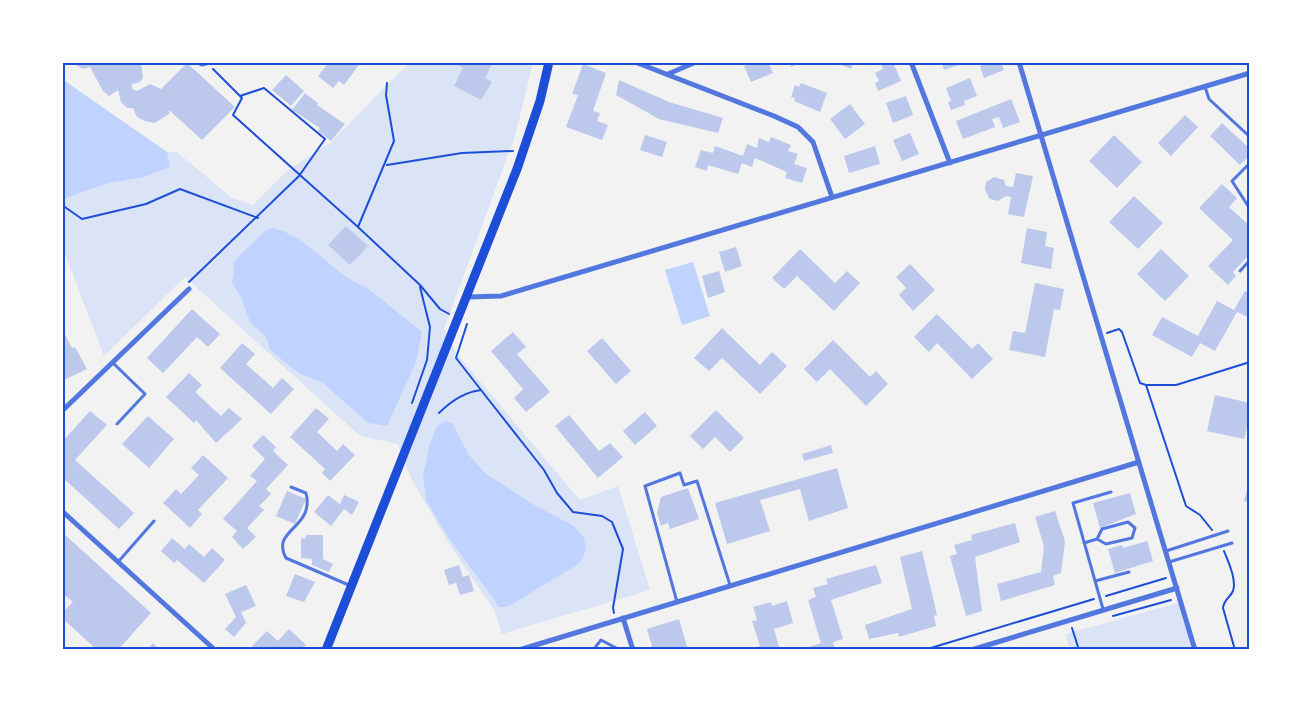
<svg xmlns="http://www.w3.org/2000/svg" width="1312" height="712" viewBox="0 0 1312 712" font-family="'Asap Condensed',sans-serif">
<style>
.green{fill:#dbe4f7}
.water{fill:#bfd3fe}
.building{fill:#bdc9ec}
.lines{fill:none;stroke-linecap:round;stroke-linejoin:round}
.path{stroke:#1d4ed8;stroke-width:2}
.service{stroke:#5277de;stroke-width:3}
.minor{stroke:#5277de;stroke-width:5}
.secondary{stroke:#1d4ed8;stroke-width:9}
.neatline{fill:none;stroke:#1d4ed8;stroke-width:2}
</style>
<rect width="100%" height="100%" fill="#f2f2f2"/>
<!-- green -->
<path class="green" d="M409 63H533L515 136 444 329 457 354 580 500 618 486 650 590 502 634 494 610 446 539 411 478 398 444 360 436 185 277 104 356 63 249V81L167 152H177L232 198 253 205 288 170 331 142Z
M1181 602 1195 649H1070L1065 634Z"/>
<!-- water -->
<path class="water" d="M62 79 167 152 170 167 144 177 108 183 63 199Z
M273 228C310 237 331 274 366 287L422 332 416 362 387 426 368 423 322 382 300 374 271 351 266 337 250 322 241 297 232 283 234 272 233 262 265 231Z
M693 262 710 316 682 325 665 270Z
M446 421 452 423 469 455 486 474 536 506 574 526 584 538 586 550 580 563 507 607H499L495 601 448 537 426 500 423 477 429 446 437 426Z"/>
<!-- building -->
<path class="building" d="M71 62H141L143 78 140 82 132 84V89L137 91 150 84 161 89 187 63 235 107 202 140 169 110V114L155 123 145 121 137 117 133 108H127L121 102 118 90 109 96 103 91 90 67 83 69Z
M329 62H361L344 85 339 81 333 88 318 76Z
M459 62H493L485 78 492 82 481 100 454 86 463 68 458 65Z
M752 62H768L773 73 751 82 744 66Z
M790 62H801V63L791 67Z
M835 62H854L851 69Z
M880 62H893L901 81 878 91 875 83 879 81 875 73 883 69Z
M942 62H964V63L944 70Z
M990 62H1001L1004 70 984 78 980 66Z
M583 64 606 73 593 111 600 113 597 121 608 125 602 140 566 127 578 95 572 94Z
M286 75 304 91 291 106 272 90Z
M970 78 977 96 964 101 965 105 951 110 948 102 951 101 946 88Z
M619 80 669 102 723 118 718 133 659 119 616 95Z
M801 83 827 93 820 112 794 101 795 98 791 97 795 85 799 87Z
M305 93 318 103 317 105 345 124 331 141 318 131 320 128 292 110Z
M906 96 913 115 893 123 886 103Z
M1011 99 1020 122 1003 128 999 117 992 119 995 127 963 139 956 121Z
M850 104 865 124 845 139 830 119Z
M1185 115 1198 127 1171 156 1158 143Z
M1222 123 1250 149V155L1240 165 1210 136Z
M910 133 919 154 902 161 893 140Z
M645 135 667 142 662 157 640 150Z
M1114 135 1142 162 1117 188 1089 161Z
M771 137 791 145 788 151 798 154 794 164 807 168 802 183 785 178 787 172 755 158 752 167 742 163 738 174 708 165 707 171 695 167 701 150 713 153 715 146 743 156 747 144 757 148 759 138 769 142Z
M875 146 880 164 849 173 844 156Z
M1016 173 1033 176 1024 217 1008 214 1011 197 1006 196 998 201 990 199 985 190 986 182 994 177 1004 180 1006 186 1013 187Z
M1222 184 1237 198 1229 207 1250 226V254L1233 272 1236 276 1228 285 1208 266 1233 240 1199 208Z
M1134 196 1163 223 1138 249 1109 222Z
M346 226 368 246 350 265 328 245Z
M1027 228 1047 232 1045 246 1054 248 1051 269 1021 263Z
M736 247 742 266 725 272 719 252Z
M800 249 835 283 847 271 860 283 834 311 797 276 784 289 772 278Z
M1161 249 1189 276 1165 301 1137 274Z
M910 264 935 290 913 311 899 295 906 288 896 277Z
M719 271 725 292 708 298 702 276Z
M1035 283 1064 289 1060 310 1054 309 1045 357 1009 350 1013 331 1025 333Z
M1245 291 1250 294V318L1237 312 1215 351 1200 343 1192 357 1152 335 1162 317 1198 336 1217 301 1234 310Z
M192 309 220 334 208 347 197 337 163 373 147 358Z
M937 314 972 349 978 343 993 359 972 379 937 343 929 352 914 337Z
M722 328 760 365 772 352 787 366 760 394 722 358 709 371 694 358Z
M62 329 72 348 75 347 87 369 62 381Z
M513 332 526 347 517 354 550 392 526 412 514 398 523 389 491 351Z
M602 338 631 371 616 384 587 351Z
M833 340 870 377 876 371 888 384 866 406 830 369 817 382 804 369Z
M242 343 255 354 246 364 273 388 282 378 294 389 271 414 220 368Z
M189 373 202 385 195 392 221 416 229 408 242 419 216 443 196 420 194 423 166 397Z
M1215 395 1250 403V416L1244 439 1207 431Z
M316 408 329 419 317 432 337 451 343 444 355 455 330 481 322 473 325 469 290 437Z
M716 410 744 438 730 452 715 437 703 449 690 436Z
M90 411 107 425 75 460 134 513 119 529 62 477V442Z
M645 412 657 426 635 445 623 431Z
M569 415 599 451 610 443 623 457 598 478 555 426Z
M148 416 174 439 149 468 122 444Z
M263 435 276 447 273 451 288 465 266 489 271 494 259 506 264 510 247 528 256 537 243 549 232 537 237 531 223 519 257 481 250 476 265 459 252 446Z
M831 445 833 453 804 461 802 454Z
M203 455 228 478 198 510 202 514 190 528 163 503 176 489 181 494 199 475 191 468Z
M837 468 848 508 809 521 800 489 760 500 770 531 727 544 715 503Z
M1250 480V503L1244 501Z
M688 488 699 519 670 529 668 523 661 526 657 513 661 497Z
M287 491 306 499 295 524 276 516Z
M1130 493 1136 514 1100 528 1093 503Z
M328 495 340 504 344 495 359 502 352 515 344 509 331 526 314 512Z
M1055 511 1065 541 1061 573 1053 576 1055 585 1001 601 997 584 1041 572 1044 546 1035 517Z
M1015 523 1020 542 975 557 982 611 966 616 950 556 957 554 954 545 972 540 971 535Z
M62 532 151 613 118 650H97L62 618V613L73 602 62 593Z
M306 535H323V559L333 564 329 572 312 565V559L301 558V538L305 539Z
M172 538 185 549 189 544 204 557 212 548 225 560 204 583 177 560 174 563 161 551Z
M1147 541 1153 561 1115 573 1108 549 1122 545 1123 548Z
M922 551 937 615 934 616 936 626 899 637 898 633 869 639 865 625 912 609 900 557Z
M459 565 463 577 469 575 474 591 460 595 456 583 449 585 444 570Z
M876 565 882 583 831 600 843 639 833 642 835 650H800L821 643 808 600 816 597 813 588 828 584 826 579Z
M295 574 315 582 304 602 286 596Z
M246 585 256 606 241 612 246 623 234 637 225 629 236 617 225 594Z
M787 601 793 623 774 629 780 650H756V647L760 646 752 621 757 620 753 607 771 602 772 606Z
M679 619 688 650H653L647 629Z
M289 629 306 645 302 650H255L252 646 267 631 278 641Z
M153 643 160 650H147Z"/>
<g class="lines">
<!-- path -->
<path class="path" d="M213 69 242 98 233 115 358 227 420 285 440 309 449 314
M387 165 462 153 513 151
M62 205 82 219 146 204 180 189 258 218
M358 227 394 141 386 95 387 83
M189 282 299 176 325 139 264 88 240 96
M467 324 456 358 481 390
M1107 333 1119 329 1122 332 1140 383 1146 385 1186 506 1200 515 1212 530
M1146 385H1176L1250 362
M412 403 427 360 430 327 420 287
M439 413C451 401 464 392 481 390L544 470 557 493 573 512 602 516 612 522 623 549 613 608 614 613
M1224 551C1228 561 1237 580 1233 591 1230 598 1224 599 1223 608L1235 650
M1106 596 1166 578
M1113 616 1171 600
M1072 628 1079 650
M924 650 1094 599"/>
<!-- service -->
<path class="service" d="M1205 87 1209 99 1250 137
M1250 163 1232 181 1250 209
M1240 271 1250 260
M113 363 145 394 117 424
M291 487 306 493C315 529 270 529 286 558L351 586
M1084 543 1097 539 1106 544 1132 538 1135 528 1128 522 1102 529 1097 539
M1166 551 1228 531
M118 562 154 521
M1169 562 1232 543
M1095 581 1129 572
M677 602 645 486 680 473 684 485 697 481 730 585
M1103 609 1073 503 1111 492
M593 650 601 640 620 650"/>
<!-- minor -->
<path class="minor" d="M198 62 202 64 209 62
M635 62 774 116 798 127 813 142 832 197
M911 62 950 163
M1019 62 1195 650
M668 74 696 62
M468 297 501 296 1250 73
M62 411 189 289
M62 511 215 650
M623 618 633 650
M519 650 1139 462
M971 650 1177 588"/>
<!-- secondary -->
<path class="secondary" d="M326 650 517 169 540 101 549 62"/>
</g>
<!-- border -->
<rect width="1312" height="712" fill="none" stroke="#ffffff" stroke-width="128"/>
<rect x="64" y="64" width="1184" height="584" class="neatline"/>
</svg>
